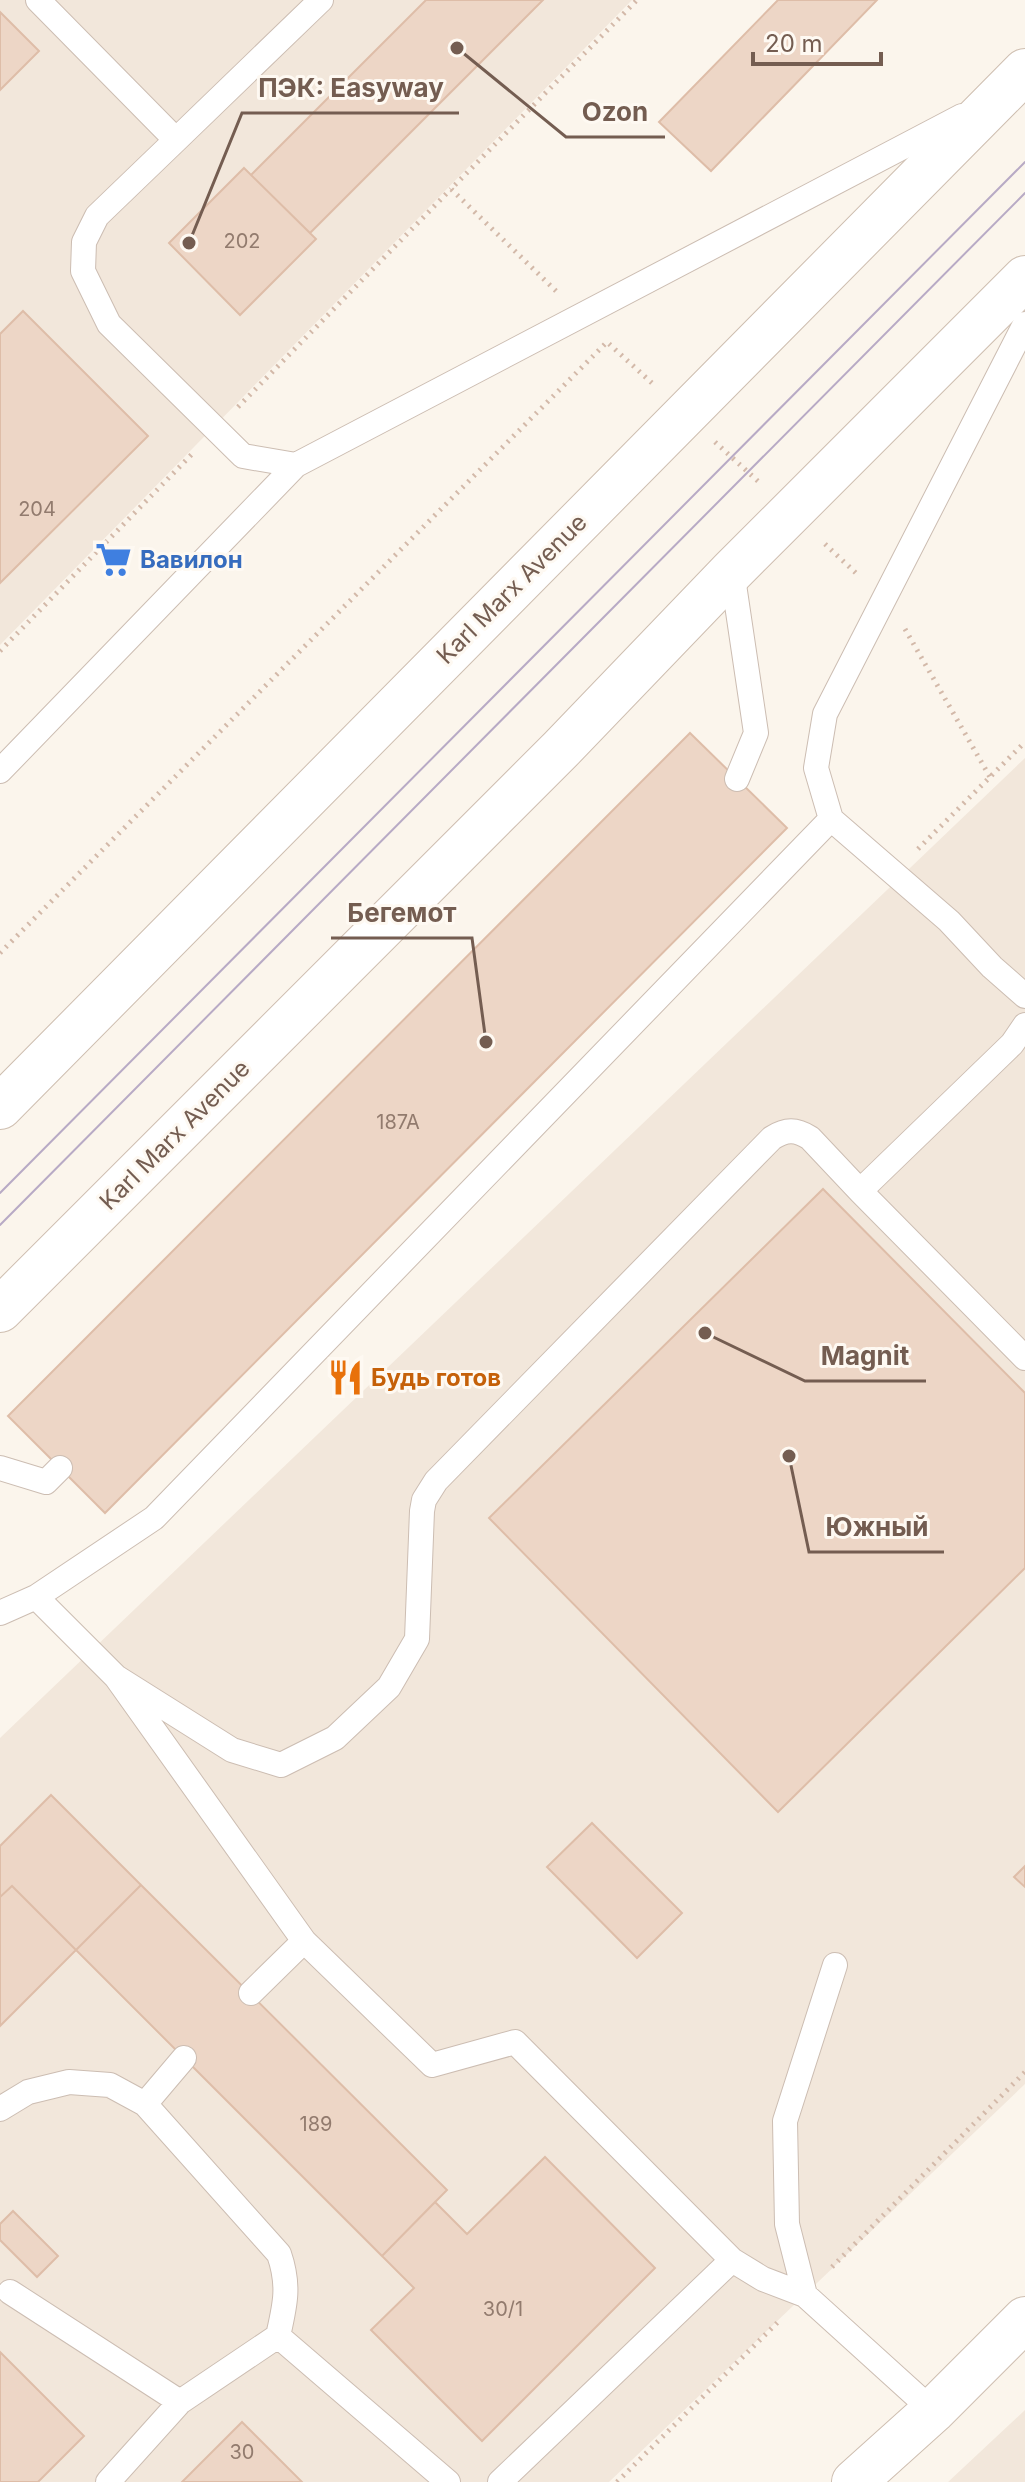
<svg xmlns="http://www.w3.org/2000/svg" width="1025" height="2482" viewBox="0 0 1025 2482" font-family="Inter,sans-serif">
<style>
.residential{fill:#f2e7db}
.building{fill:#edd6c6;stroke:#debda8;stroke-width:2}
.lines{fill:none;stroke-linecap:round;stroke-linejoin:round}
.lane-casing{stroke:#ccbdb2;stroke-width:26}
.secondary-casing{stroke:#cebeb0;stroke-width:46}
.path{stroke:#d3b9a9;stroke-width:5;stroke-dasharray:2 6;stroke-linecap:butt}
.lane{stroke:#fff;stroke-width:24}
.secondary{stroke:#fff;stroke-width:44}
.tram{stroke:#b8aac5;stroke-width:2}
.labels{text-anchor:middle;stroke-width:6;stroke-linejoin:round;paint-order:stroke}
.number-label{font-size:20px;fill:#927b6e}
.shop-label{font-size:24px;font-weight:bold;fill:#366cbe;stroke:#fef9f2;text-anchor:start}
.street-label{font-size:24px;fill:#745d51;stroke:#fef9f2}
.food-label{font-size:24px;font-weight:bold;fill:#c56008;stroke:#fef9f2;text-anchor:start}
.leader{fill:none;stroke:#745d51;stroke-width:3}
.callout-dot{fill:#745d51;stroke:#fef9f2;stroke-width:3}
.callout-label{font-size:26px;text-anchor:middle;font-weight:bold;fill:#745d51;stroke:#fef9f2;stroke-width:6;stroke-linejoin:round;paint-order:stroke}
</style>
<rect width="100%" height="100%" fill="#fbf5ec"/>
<!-- residential -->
<path class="residential" d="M0 0H632L0 645Z
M1025 758V2084L609 2482H0V1738Z
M1025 2410V2482H948Z"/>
<!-- building -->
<path class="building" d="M426 0H543L310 233 251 175Z
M778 0H877L711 171 659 122Z
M0 12 39 51 0 90Z
M244 168 316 239 240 315 169 243Z
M23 311 148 436 0 583V334Z
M690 733 787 828 105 1513 8 1416Z
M823 1189 1025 1393V1568L778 1812 489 1518Z
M51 1795 141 1885 76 1950 12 1886 0 1897V1846Z
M592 1823 682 1913 637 1958 547 1867Z
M1025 1866V1887L1014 1877Z
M141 1885 447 2190 382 2256 76 1950Z
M12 1886 76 1950 0 2026V1897Z
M545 2157 655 2268 482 2441 371 2330 414 2288 382 2256 435 2202 467 2234Z
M13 2211 58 2256 37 2277 0 2240V2224Z
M0 2352 84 2436 38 2482H0Z
M242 2422 302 2482H182Z"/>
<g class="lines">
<defs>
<path id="lane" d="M38 0 176 140 321 0
M176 140 97 216 84 242 83 271 109 324 243 456 296 465
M732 571 756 733 737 779
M0 771 296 465 962 116
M831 819 949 921 992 967 1025 996
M1025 1025 1012 1044 860 1191 1025 1358
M0 1468 46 1482 60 1468
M36 1597 116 1677 304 1941 251 1993
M0 1613 36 1597 154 1518 831 819 816 768 825 714 1025 324
M116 1677 232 1750 281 1765 335 1738 389 1687 417 1639 422 1511 424 1500 436 1481 772 1138C786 1129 796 1129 810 1138L860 1191
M304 1941 432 2065 515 2042 732 2260 763 2279 805 2295 933 2411
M145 2104 184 2058
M0 2109 28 2092 69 2082 110 2085 145 2104 279 2254C290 2286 285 2305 278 2336L448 2482
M10 2292 180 2402
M805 2295 787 2224 785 2121 835 1965
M108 2482 180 2402 278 2336
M500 2482 732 2260"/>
<path id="secondary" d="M0 1107 1025 71
M0 1310 561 749 732 571 1025 278
M854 2482 933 2411 1025 2319"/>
</defs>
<!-- lane casing -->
<use href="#lane" class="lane-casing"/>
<!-- secondary casing -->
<use href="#secondary" class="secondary-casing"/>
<!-- path -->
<path class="path" d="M556 291 451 189 637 0
M238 407 451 189
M715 442 761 484
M825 544 859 576
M905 629 990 777
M0 651 192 454
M918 849 1025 742
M0 953 607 342 653 384
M832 2267 1025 2072
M617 2482 780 2320"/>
<!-- lane -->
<use href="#lane" class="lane"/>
<!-- secondary -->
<use href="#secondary" class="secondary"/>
<!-- tram -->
<path class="tram" d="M0 1193 1025 162
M0 1225 1025 193"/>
</g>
<!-- icons -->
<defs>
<symbol id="supermarket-bare" viewBox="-9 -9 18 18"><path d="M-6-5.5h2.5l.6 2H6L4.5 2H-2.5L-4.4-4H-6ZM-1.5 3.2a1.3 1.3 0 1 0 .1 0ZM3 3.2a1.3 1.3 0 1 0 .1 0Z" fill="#3f7fe0" stroke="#fef9f2" stroke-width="2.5" paint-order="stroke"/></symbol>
<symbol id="restaurant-bare" viewBox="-9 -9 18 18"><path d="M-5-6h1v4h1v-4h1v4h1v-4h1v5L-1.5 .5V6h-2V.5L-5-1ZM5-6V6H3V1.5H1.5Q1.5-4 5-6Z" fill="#e8710a" stroke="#fef9f2" stroke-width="2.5" paint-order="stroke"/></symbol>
</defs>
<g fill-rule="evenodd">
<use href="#supermarket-bare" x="88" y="534" width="51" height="51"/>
<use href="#restaurant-bare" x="320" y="1352" width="51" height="51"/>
</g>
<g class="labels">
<!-- number labels -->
<g class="number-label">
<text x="242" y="248">202</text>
<text x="37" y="516">204</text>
<text x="398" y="1129">187А</text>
<text x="316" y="2131">189</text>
<text x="503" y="2316">30/1</text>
<text x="242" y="2459">30</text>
</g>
<!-- shop labels -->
<g class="shop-label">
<text x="140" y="568">Вавилон</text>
</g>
<!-- street labels -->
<g class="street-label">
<text transform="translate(512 589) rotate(-45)" y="8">Karl Marx Avenue</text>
<text transform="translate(175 1135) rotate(-45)" y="8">Karl Marx Avenue</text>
</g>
<!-- food labels -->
<g class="food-label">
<text x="371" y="1386">Будь готов</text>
</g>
</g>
<!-- callouts -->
<path class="leader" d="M189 243L242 113H459M457 48L566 137H665M486 1042L472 938H331M705 1333L805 1381H926M789 1456L809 1552H944"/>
<g class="callout-dot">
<circle cx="189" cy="243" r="8"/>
<circle cx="457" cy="48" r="8"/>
<circle cx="486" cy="1042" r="8"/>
<circle cx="705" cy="1333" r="8"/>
<circle cx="789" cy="1456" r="8"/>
</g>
<g class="callout-label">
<text x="351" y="97">ПЭК: Easyway</text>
<text x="615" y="121">Ozon</text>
<text x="402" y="922">Бегемот</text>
<text x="865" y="1365">Magnit</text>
<text x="877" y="1536">Южный</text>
</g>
<!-- scale -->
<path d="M753 52v12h128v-12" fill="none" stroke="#745d51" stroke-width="4"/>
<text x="765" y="52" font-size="24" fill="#745d51" stroke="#fef9f2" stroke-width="6" paint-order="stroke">20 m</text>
</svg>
